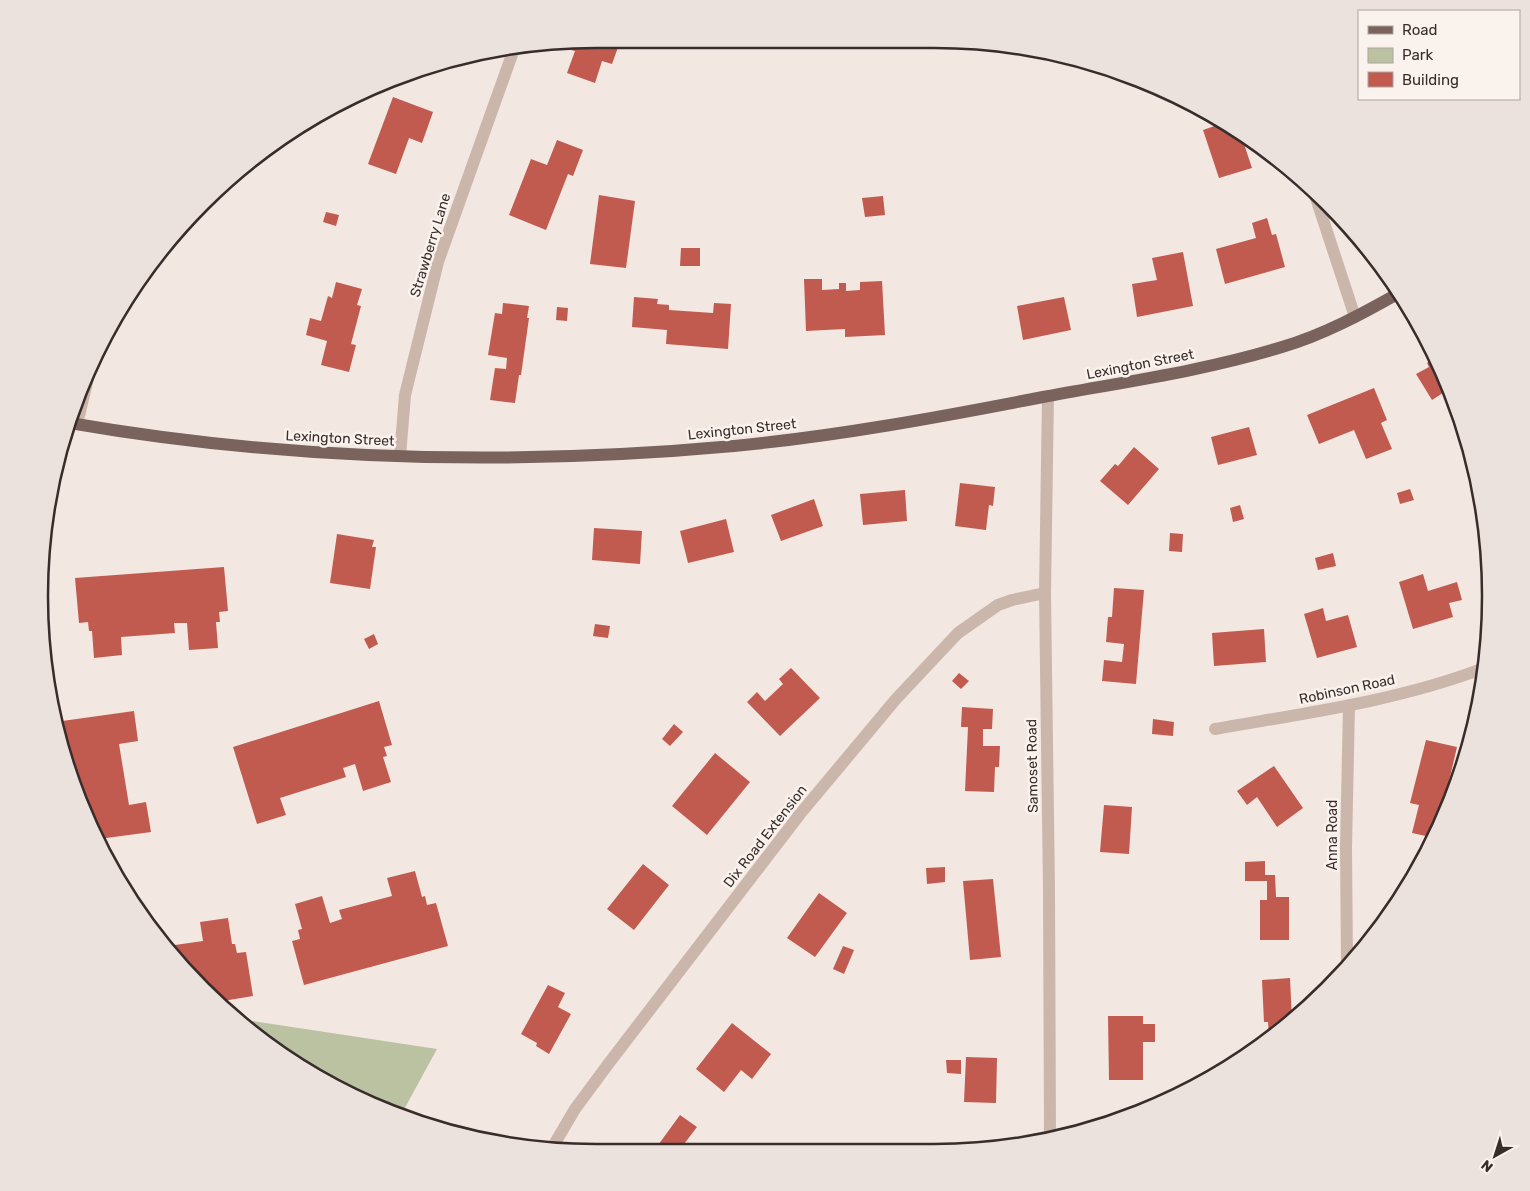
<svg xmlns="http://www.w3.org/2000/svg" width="1530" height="1191" viewBox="0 0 1530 1191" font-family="Rubik,sans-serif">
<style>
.green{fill:#bbc2a1}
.building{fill:#c15b50}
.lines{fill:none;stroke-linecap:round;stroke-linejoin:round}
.minor{stroke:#cbb6ac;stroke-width:12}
.major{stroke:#7a625d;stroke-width:12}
.labels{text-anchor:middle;stroke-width:5;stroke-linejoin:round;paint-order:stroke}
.street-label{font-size:14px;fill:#392d2b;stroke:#faf2ed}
.rim{fill:none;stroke:#392d2b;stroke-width:2.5}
</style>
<rect width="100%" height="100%" fill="#f3e7e1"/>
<!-- green -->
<path class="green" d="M253 1021 437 1049 401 1115 383 1110 286 1058 244 1024Z"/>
<!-- building -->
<path class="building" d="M596 39H621L612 64 602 61 595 83 567 73 575 51 571 50 574 42Z
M393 97 433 112 422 143 409 138 396 174 368 164Z
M1226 122 1240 132 1252 168 1219 178 1203 130Z
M557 140 583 150 573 176 568 174 546 230 509 215 531 159 547 165Z
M599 195 635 201 626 268 590 264Z
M883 196 885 215 865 217 862 198Z
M326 212 339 215 336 226 323 222Z
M1267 218 1272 235 1276 234 1285 267 1225 284 1216 249 1256 238 1252 223Z
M681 248H700V266H680Z
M1183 252 1193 306 1137 317 1132 284 1157 280 1152 258Z
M804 279H822V290L839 289V283H846V291L860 290V282L882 281 885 335 845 337V329L806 331Z
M336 282 362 289 357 305 361 306 351 344 356 345 349 372 321 365 327 341 306 335 310 318 321 321 328 296 332 298Z
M634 297 658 299 657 304 669 305V310L713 313 714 303 731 304 728 349 666 344 667 330 632 327Z
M1064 297 1071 330 1023 340 1017 306Z
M503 303 529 306 527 318H529L521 375H519L515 403 490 400 495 368 506 369 507 358 488 355 495 313 502 314Z
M557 307 568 308 567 321 556 320Z
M1435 358 1449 389 1432 400 1416 374 1429 367 1427 363Z
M1374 388 1387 420 1381 423 1392 449 1366 459 1354 430 1319 444 1307 415Z
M1249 427 1257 455 1218 465 1211 437Z
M1134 447 1159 469 1128 505 1100 481 1115 464 1118 466Z
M960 483 995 487 993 506 989 505 986 530 955 526Z
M1410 489 1414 500 1400 504 1397 493Z
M905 490 907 521 863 525 860 494Z
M814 499 823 526 781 541 771 515Z
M1240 505 1244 519 1233 522 1230 508Z
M726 519 734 552 688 563 680 531Z
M594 528 642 531 640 564 592 560Z
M1170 533 1183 534 1182 552 1169 551Z
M337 534 374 540 372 547H376L370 589 330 583Z
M1333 553 1336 566 1318 570 1315 558Z
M224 567 228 611 219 612 220 622H216L218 648 189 650 187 623H174L175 633 121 637 122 655 94 658 92 631H89L88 622 79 623 75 578Z
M1423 574 1428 591 1457 582 1462 600 1449 603 1453 617 1413 629 1399 582Z
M1114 588 1144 590 1136 684 1102 681 1104 660 1122 662 1124 644 1106 642 1108 617H1112Z
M1323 608 1326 621 1348 615 1357 647 1317 658 1304 614Z
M595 624 610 626 608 638 593 636Z
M1264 629 1266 662 1214 666 1212 633Z
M374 634 378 644 369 649 364 639Z
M791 668 820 698 780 736 747 702 757 692 765 701 783 684 779 679Z
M959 673 969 681 961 689 952 681Z
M379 701 392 745 384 747 387 756 383 757 391 782 363 791 355 764 343 768 346 777 280 798 286 815 257 824 233 747Z
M962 707 993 709 992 729H983V746H1000L999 767H995L994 792 965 791 968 727H961Z
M134 711 138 741 119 744 129 805 146 802 151 832 99 839 58 740 55 722Z
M1153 719 1174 722 1173 736 1152 734Z
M674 724 683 732 670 746 662 739Z
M1426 740 1457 747 1449 781 1456 782 1435 838 1412 833 1419 805 1410 803Z
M715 753 750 782 707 835 672 806Z
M1274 766 1303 808 1277 827 1257 797 1247 805 1237 791Z
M1104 805 1132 807 1129 854 1100 852Z
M1265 861V875H1275L1276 897H1289V940H1260V900H1267V881H1245V862Z
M643 864 669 885 634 930 607 909Z
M945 867V882L927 884 926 868Z
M415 871 422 897 425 896 427 905 436 903 448 946 304 985 292 941 300 939 298 930 302 929 295 904 322 896 330 923 342 919 339 910 392 896 387 878Z
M993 879 1001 957 970 960 963 881Z
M819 893 847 913 815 957 787 938Z
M228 918 232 944H235L237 953 246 952 253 996 217 1002 202 989 168 946 203 941 200 922Z
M843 946 854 950 844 974 833 969Z
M1290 978 1292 1021 1289 1023 1278 1024V1031L1269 1037 1268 1022H1264L1262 980Z
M548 985 565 993 558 1007 571 1014 549 1054 536 1046 537 1043 521 1034Z
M1108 1016H1143V1024H1155V1042H1143V1080H1109Z
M732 1023 771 1054 752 1079 741 1070 724 1092 696 1069Z
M966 1057 997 1058 996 1103 964 1102Z
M946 1060H961V1074L947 1073Z
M680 1115 697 1127 678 1152H653Z"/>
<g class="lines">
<!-- minor -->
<path class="minor" d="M1314 192 1355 317
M1048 396 1045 593 1049 890 1050 1135
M77 424 88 378
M400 456 405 395 438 262 514 49
M1215 729C1305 713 1398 701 1484 668
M1347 965 1346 848 1349 705
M552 1148 575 1109 609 1063 800 814 896 699 958 633 998 605 1012 600 1045 593"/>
<!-- major -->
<path class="major" d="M70 423C289 461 513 466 734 446 838 436 940 417 1043 397 1123 382 1204 371 1282 347 1323 335 1362 314 1399 293"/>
</g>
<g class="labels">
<!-- street labels -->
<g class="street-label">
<text transform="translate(430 245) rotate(-73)" y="5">Strawberry Lane</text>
<text transform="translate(1140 364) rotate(-11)" y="5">Lexington Street</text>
<text transform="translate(742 429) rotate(-6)" y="5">Lexington Street</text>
<text transform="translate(340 438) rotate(3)" y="5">Lexington Street</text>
<text transform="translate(1347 689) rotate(-12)" y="5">Robinson Road</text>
<text transform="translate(1032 766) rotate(-91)" y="5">Samoset Road</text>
<text transform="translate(1332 835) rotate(-90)" y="5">Anna Road</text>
<text transform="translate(765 836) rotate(-52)" y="5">Dix Road Extension</text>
</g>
</g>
<!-- crop -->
<path d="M0 0H1530V1191H0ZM596 48H934A548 548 0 0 1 1482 596V596A548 548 0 0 1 934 1144H596A548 548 0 0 1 48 596V596A548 548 0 0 1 596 48Z" fill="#ebe2dd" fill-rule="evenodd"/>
<path class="rim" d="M596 48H934A548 548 0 0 1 1482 596V596A548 548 0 0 1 934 1144H596A548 548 0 0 1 48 596V596A548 548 0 0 1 596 48Z"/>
<!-- legend -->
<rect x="1358" y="10" width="162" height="90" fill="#faf2ed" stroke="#ada39f"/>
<rect x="1368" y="26" width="25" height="8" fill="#7a625d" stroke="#ada39f"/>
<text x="1402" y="35" font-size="15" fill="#392d2b">Road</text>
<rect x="1368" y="48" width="25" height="15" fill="#bbc2a1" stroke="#ada39f"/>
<text x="1402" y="60" font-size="15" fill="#392d2b">Park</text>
<rect x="1368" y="72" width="25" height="15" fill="#c15b50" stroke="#ada39f"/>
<text x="1402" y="85" font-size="15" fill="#392d2b">Building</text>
<!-- north arrow -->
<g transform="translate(1495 1156) rotate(219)" stroke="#faf2ed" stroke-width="4" paint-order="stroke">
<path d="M0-4L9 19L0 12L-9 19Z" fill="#392d2b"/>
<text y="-8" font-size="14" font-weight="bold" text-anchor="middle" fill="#392d2b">N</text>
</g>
</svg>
